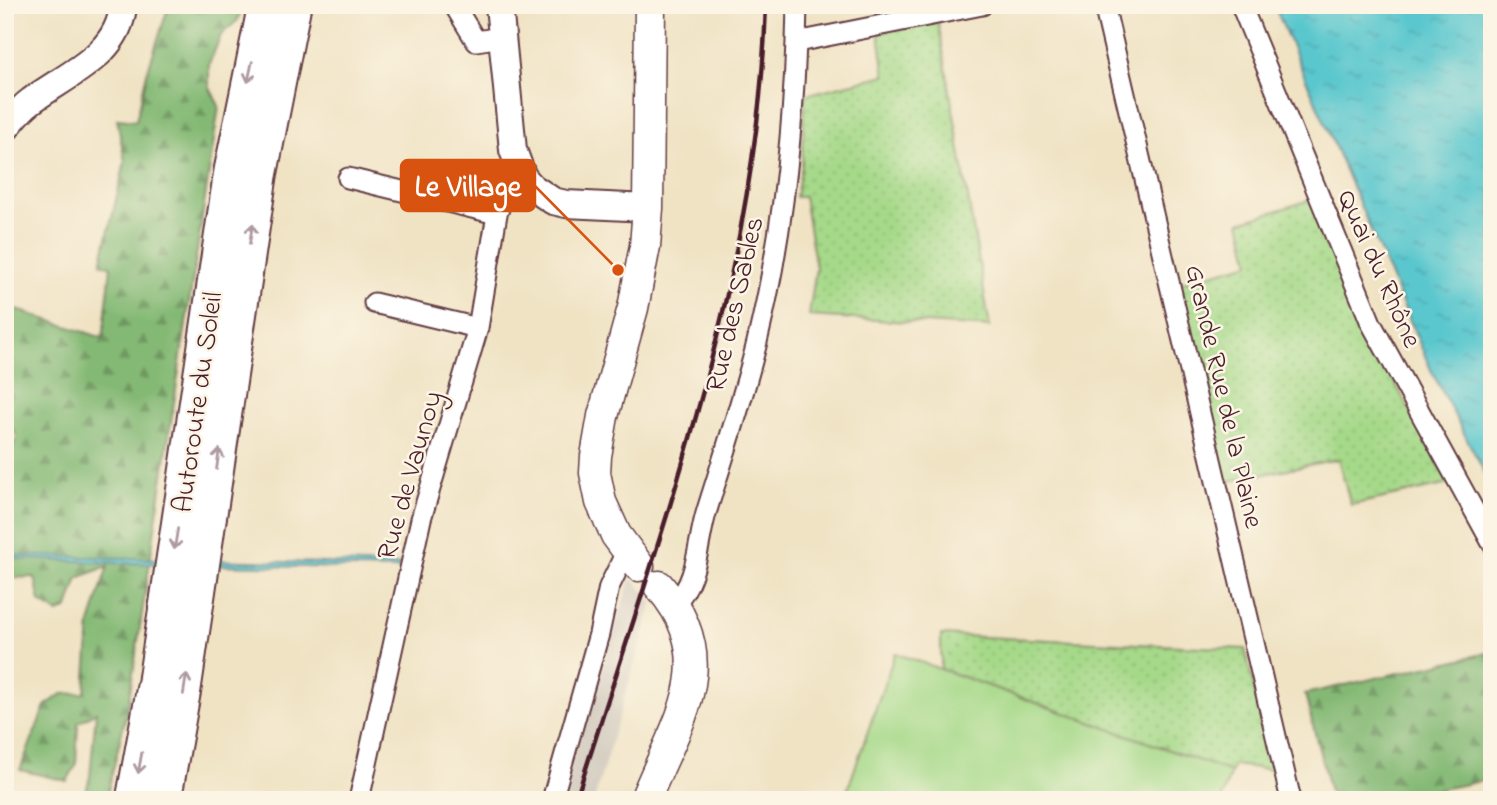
<svg xmlns="http://www.w3.org/2000/svg" width="1497" height="805" viewBox="0 0 1497 805" font-family="'Indie Flower',sans-serif">
<style>
.industrial{fill:#cac3b8}
.grass{fill:url(#grass-dots);stroke:#787c5a;stroke-width:2}
.forest{fill:url(#forest-firs);stroke:#676c50;stroke-width:2}
.pitch{fill:#a6d989;stroke:#787c5a;stroke-width:2}
.water{fill:url(#water-ripples);stroke:#52737c;stroke-width:2}
.lines{fill:none;stroke-linecap:round;stroke-linejoin:round}
.minor-casing{stroke:#633c42;stroke-width:23}
.secondary-casing{stroke:#633c42;stroke-width:30}
.primary-casing{stroke:#633c42;stroke-width:33}
.motorway-casing{stroke:#633c42;stroke-width:37}
.minor{stroke:#fff;stroke-width:19}
.secondary{stroke:#fff;stroke-width:26}
.primary{stroke:#fff;stroke-width:30}
.motorway{stroke:#fff;stroke-width:33}
.rail{stroke:#4a1f2b;stroke-width:4.5}
.oneway{stroke:#ae9aa0}
.labels{text-anchor:middle;stroke-width:5;stroke-linejoin:round;paint-order:stroke}
.street-label{font-size:28px;fill:#4a1f2b;stroke:#fcf5e5}
.leader{fill:none;stroke:#d8530f;stroke-width:2.5}
.callout-dot{fill:#d8530f;stroke:#fcf5e5;stroke-width:2.5}
.callout{fill:#d8530f;stroke:#d8530f;stroke-width:2.5}
.callout-label{font-size:30px;text-anchor:middle;font-weight:bold;fill:#fff}
</style>
<defs>
<pattern id="grass-dots" width="8" height="8" patternUnits="userSpaceOnUse" patternTransform="scale(1.75)"><rect width="8" height="8" fill="#a6d989"/><path d="M2 2h.1M6 6h.1" fill="none" stroke="#90ba76" stroke-width="1.8" stroke-linecap="round"/></pattern>
<pattern id="forest-firs" width="22" height="20" patternUnits="userSpaceOnUse" patternTransform="scale(1.75)"><rect width="22" height="20" fill="#84b975"/><path d="M5 1l3.5 6h-7zM16 11l3.5 6h-7z" fill="#6e9660"/></pattern>
<pattern id="water-ripples" width="26" height="14" patternUnits="userSpaceOnUse" patternTransform="scale(1.75)"><rect width="26" height="14" fill="#5ac7ce"/><path d="M2 4q2-2 4 0t4 0M15 11q2-2 4 0t4 0" fill="none" stroke="#50aab1"/></pattern>
</defs>
<rect width="100%" height="100%" fill="#fcf5e5"/>
<filter id="ink" filterUnits="userSpaceOnUse"><feTurbulence type="fractalNoise" baseFrequency=".0143" numOctaves="2"/><feDisplacementMap in="SourceGraphic" scale="14" xChannelSelector="R" yChannelSelector="G"/><feConvolveMatrix kernelMatrix="1 2 1 2 8 2 1 2 1" color-interpolation-filters="sRGB"/></filter>
<filter id="wash" filterUnits="userSpaceOnUse"><feTurbulence type="fractalNoise" baseFrequency=".00686" numOctaves="4" result="noise"/><feDisplacementMap in="SourceGraphic" scale="28" xChannelSelector="R" yChannelSelector="G"/><feGaussianBlur stdDeviation="1.57" result="paint"/><feColorMatrix in="noise" values="0 0 0 0 0 0 0 0 0 0 0 0 0 0 0 0 0 1.4 0 .05"/><feComposite in="paint" operator="in"/></filter>
<g filter="url(#wash)">
<rect width="100%" height="100%" fill="#f0e3c4"/>
<!-- industrial -->
<path class="industrial" d="M631 577 653 602 594 800H560Z"/>
<!-- grass -->
<path class="grass" d="M938 21 990 327 809 316 816 268 804 197H796L802 165 805 95 885 75 879 33Z
M1310 200 1359 315 1449 484 1351 505 1338 459 1224 482 1176 284 1250 263 1240 222Z
M941 635 1245 649 1273 770 1234 765 1231 772 941 669Z"/>
<!-- forest -->
<path class="forest" d="M169 5H242L238 20 221 35 209 64V86L219 106 128 706 106 800H84L90 776 96 712 78 723 76 765 67 781 20 770 45 706 62 694 85 693 90 624 108 566 78 578 68 608 58 613 40 602 35 577 5 578V467L17 436 5 415V306L103 338 111 267 101 263 125 162 117 119 136 121 147 73Z
M1492 652V779L1387 800H1332L1305 694Z"/>
<!-- pitch -->
<path class="pitch" d="M895 653 1231 772 1221 800H844Z"/>
<!-- water -->
<path class="water" d="M1274 5H1492V487L1432 372Z
M5 555 400 565 398 569 118 563 5 558Z"/>
</g>
<g filter="url(#ink)">
<g class="lines">
<defs>
<path id="minor" d="M454 5 476 41 502 37
M1104 5 1291 800
M1241 5 1371 323 1492 543
M797 42 982 5
M348 178 497 214
M374 303 478 328
M674 604C699 581 697 541 707 510 724 455 743 399 757 342 784 231 795 119 797 5
M359 800 421 519 478 328 497 214 510 178 519 168
M552 800 599 634 609 587 627 550"/>
<path id="secondary" d="M499 5 513 150 523 177 532 187 553 201 566 204 648 208
M5 129C13 119 21 108 31 101 65 75 120 55 123 5"/>
<path id="primary" d="M639 566 616 535 601 502 595 473 596 456 603 416 633 308 645 246 648 208 650 5
M645 800C676 722 725 662 659 586"/>
<path id="motorway" d="M133 800 155 681 231 171 265 5
M164 800 184 689 260 176 294 5"/>
</defs>
<!-- minor casing -->
<use href="#minor" class="minor-casing"/>
<!-- secondary casing -->
<use href="#secondary" class="secondary-casing"/>
<!-- primary casing -->
<use href="#primary" class="primary-casing"/>
<!-- motorway casing -->
<use href="#motorway" class="motorway-casing"/>
<!-- minor -->
<use href="#minor" class="minor"/>
<!-- secondary -->
<use href="#secondary" class="secondary"/>
<!-- primary -->
<use href="#primary" class="primary"/>
<!-- motorway -->
<use href="#motorway" class="motorway"/>
<!-- rail -->
<path class="rail" d="M576 800C657 540 758 280 766 5"/>
</g>
<!-- one-way arrows -->
<defs><path id="oneway-shaft" d="M-6 0H5M1.5-3L5.5 0L1.5 3" fill="none" stroke-width="1.6" stroke-linecap="round" stroke-linejoin="round" transform="scale(1.75)"/></defs>
<g class="oneway">
<use href="#oneway-shaft" transform="translate(250 72) rotate(102)"/>
<use href="#oneway-shaft" transform="translate(251 234) rotate(-81)"/>
<use href="#oneway-shaft" transform="translate(218 459) rotate(-82)"/>
<use href="#oneway-shaft" transform="translate(176 539) rotate(99)"/>
<use href="#oneway-shaft" transform="translate(185 684) rotate(-81)"/>
<use href="#oneway-shaft" transform="translate(140 763) rotate(100)"/>
</g>
</g>
<g class="labels">
<!-- street labels -->
<g class="street-label">
<text transform="translate(1381 268) rotate(66)" y="10">Quai du Rhône</text>
<text transform="translate(733 304) rotate(-77)" y="10">Rue des Sables</text>
<text transform="translate(1226 396) rotate(77)" y="10">Grande Rue de la Plaine</text>
<text transform="translate(196 402) rotate(-82)" y="10">Autoroute du Soleil</text>
<text transform="translate(408 475) rotate(-74)" y="10">Rue de Vaunoy</text>
</g>
</g>
<!-- callouts -->
<path class="leader" d="M618 270L535 186"/>
<circle class="callout-dot" cx="618" cy="270" r="7"/>
<rect class="callout" x="401" y="160" width="134" height="51" rx="7"/>
<g class="callout-label">
<text x="468" y="196">Le Village</text>
</g>
<!-- margin -->
<rect width="1497" height="805" fill="none" stroke="#fcf5e5" stroke-width="28"/>
</svg>
